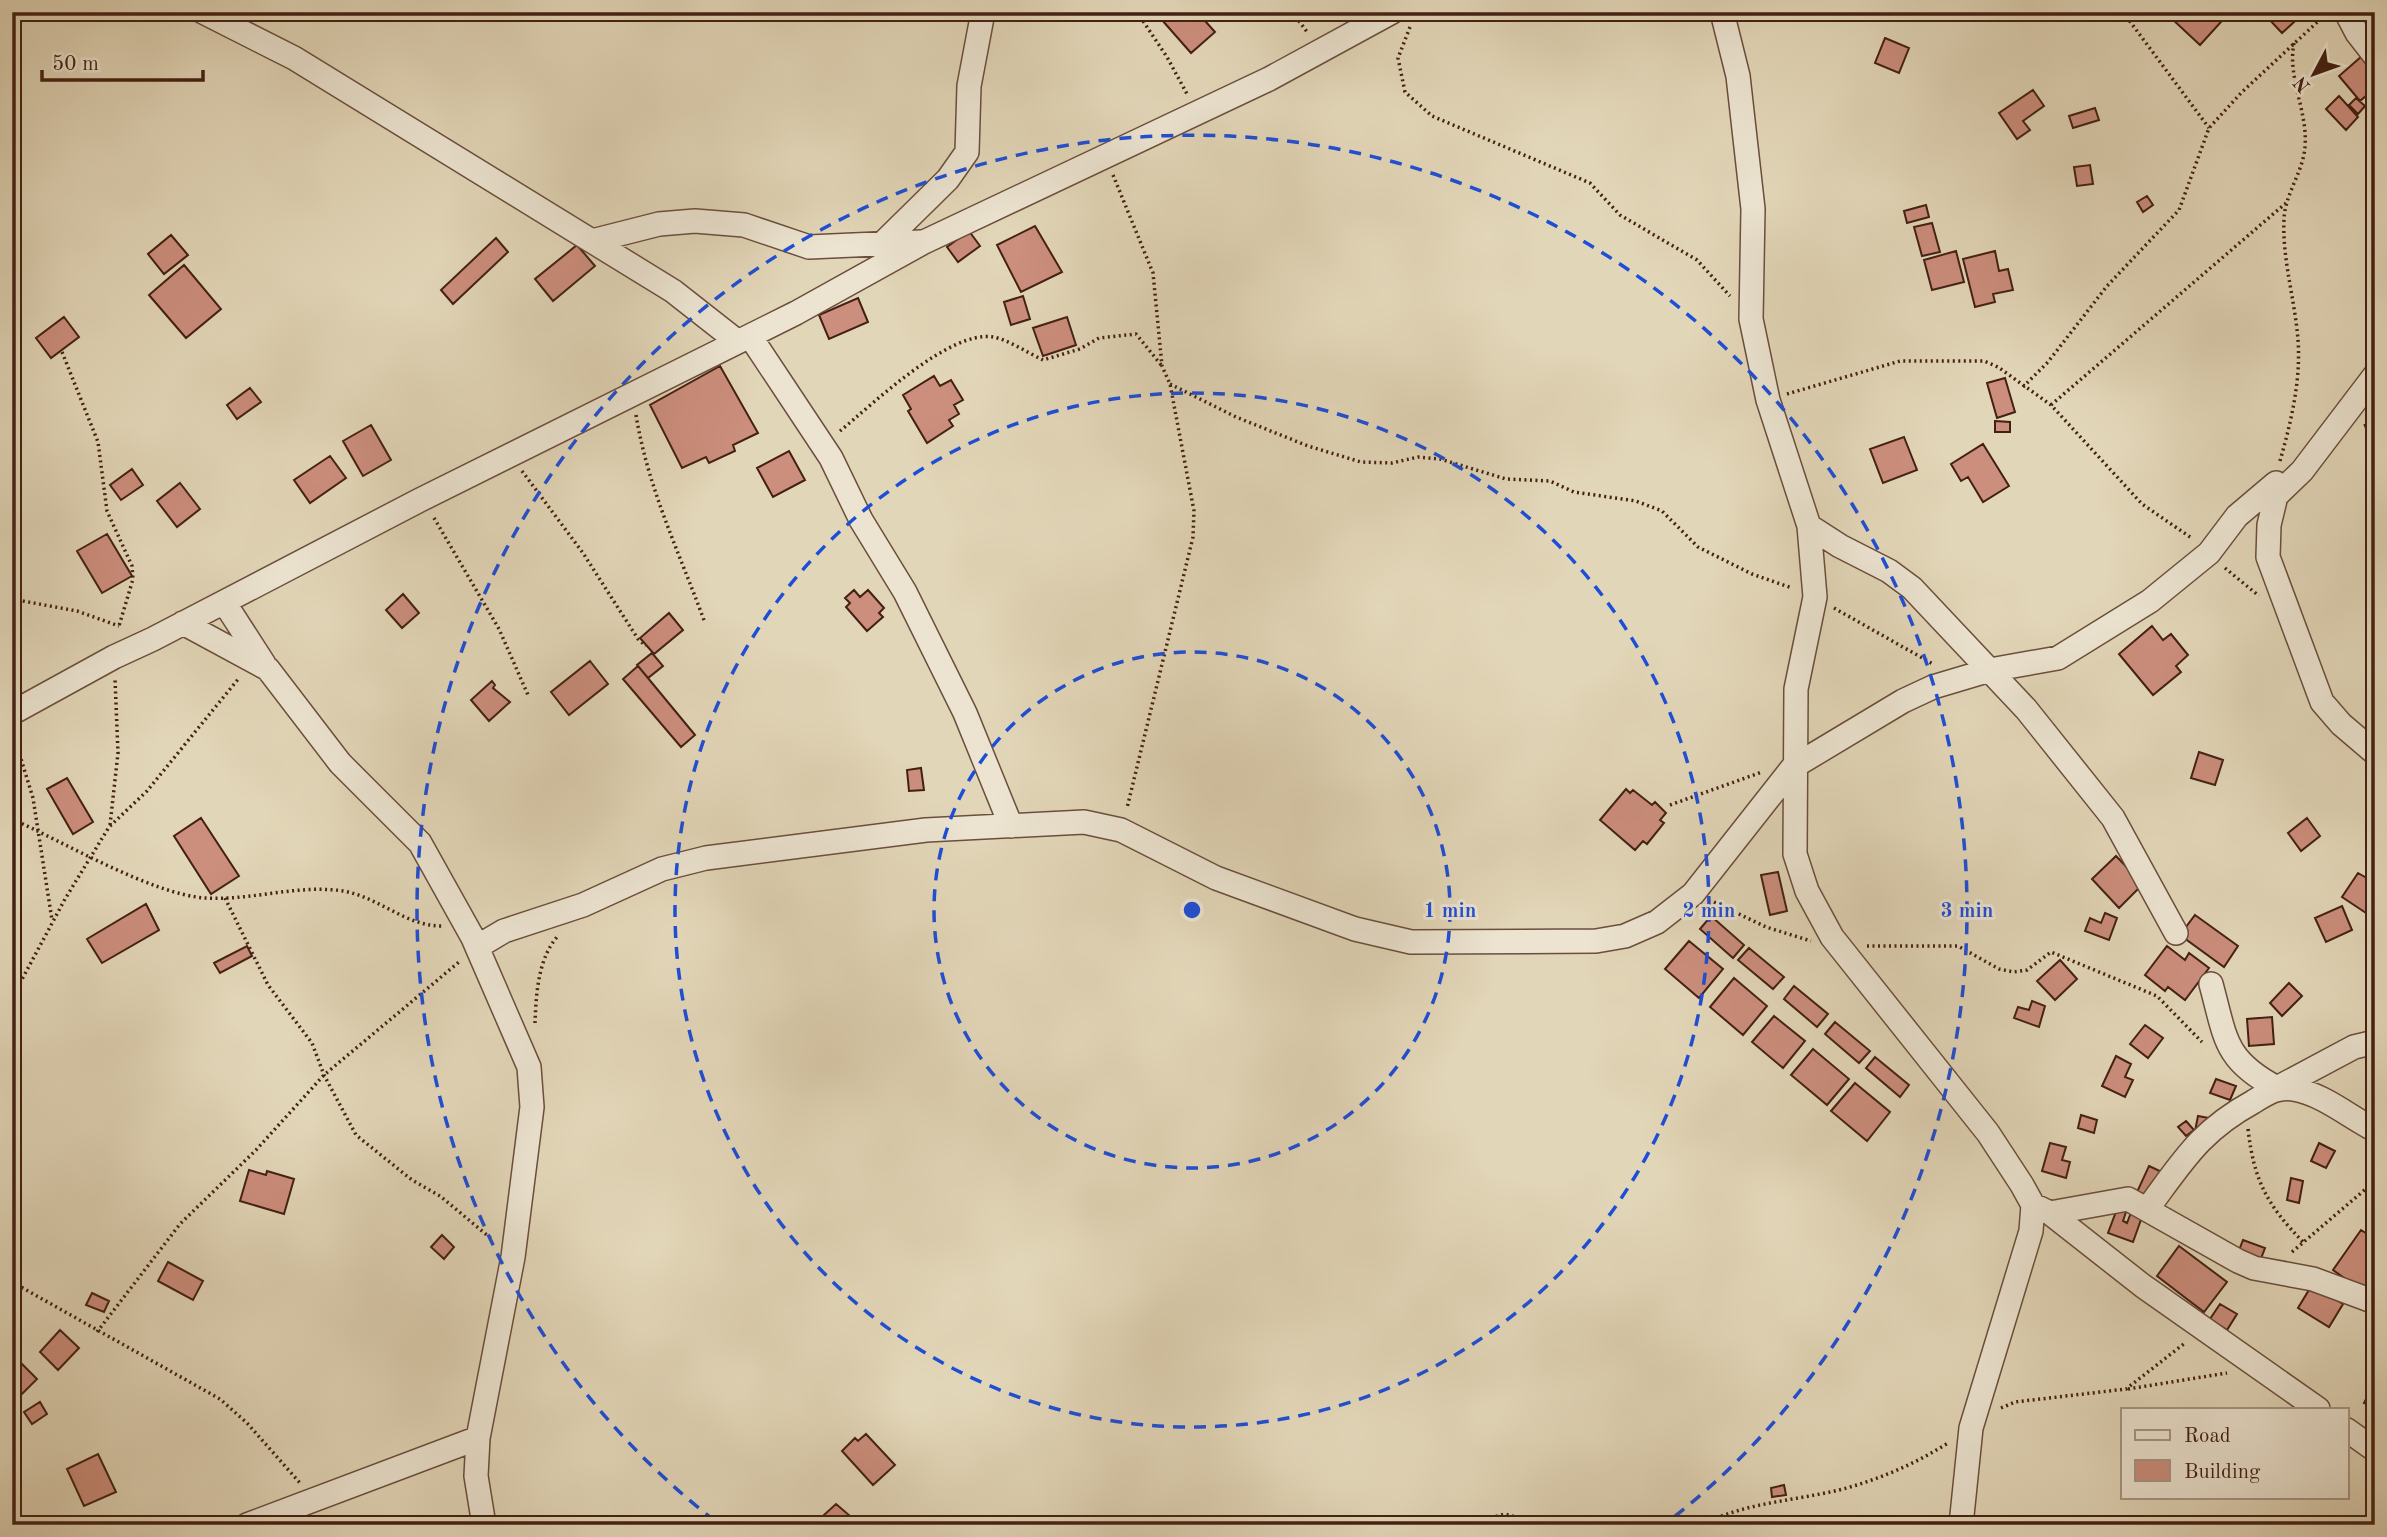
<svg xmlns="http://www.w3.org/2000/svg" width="2387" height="1537" viewBox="0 0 2387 1537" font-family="'Old Standard TT',serif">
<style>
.building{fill:#cc8e7d;stroke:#432013;stroke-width:2}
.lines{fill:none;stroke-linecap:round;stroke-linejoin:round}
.minor-casing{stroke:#6b4e3c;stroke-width:26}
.path{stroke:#432013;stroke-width:3.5;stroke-dasharray:2 3.5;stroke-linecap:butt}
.minor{stroke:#ece4d1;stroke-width:23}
.ring{fill:none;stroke:#1d4ed8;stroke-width:3.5;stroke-dasharray:12 9}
.centre{fill:#1d4ed8;stroke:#ece4d1;stroke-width:3.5}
.ring-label{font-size:21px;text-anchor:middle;font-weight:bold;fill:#1d4ed8;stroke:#ece4d1;stroke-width:6;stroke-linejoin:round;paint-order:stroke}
</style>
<rect width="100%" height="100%" fill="#e2d6b8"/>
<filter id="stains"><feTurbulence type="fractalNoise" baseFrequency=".00286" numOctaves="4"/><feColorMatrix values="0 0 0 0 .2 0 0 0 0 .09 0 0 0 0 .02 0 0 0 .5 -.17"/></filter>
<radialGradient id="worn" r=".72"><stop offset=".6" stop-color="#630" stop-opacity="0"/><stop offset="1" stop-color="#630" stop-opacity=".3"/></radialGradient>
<!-- building -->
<path class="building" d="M1171 12H1197L1215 32 1191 53 1162 20Z
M2176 12H2230L2200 45 2171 18Z
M2267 12H2305L2282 33 2265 15Z
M1885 38 1909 48 1899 73 1875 63Z
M2362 56 2375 71V88L2360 101 2339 76Z
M2033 90 2044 106 2023 121 2030 130 2017 139 1999 113Z
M2339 96 2358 117 2346 130 2326 109Z
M2356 98 2365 106 2358 114 2349 105Z
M2095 108 2099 120 2073 128 2069 116Z
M2090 165 2093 184 2077 186 2074 167Z
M2147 196 2153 205 2143 212 2137 202Z
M1926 205 1929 217 1907 223 1904 211Z
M1932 223 1940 252 1922 256 1914 227Z
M1035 226 1062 272 1021 292 997 245Z
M969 231 980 246 958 262 947 247Z
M171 235 188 255 164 274 148 254Z
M496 238 508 252 453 304 441 290Z
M577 245 595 266 553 301 535 279Z
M1956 251 1964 282 1932 290 1924 260Z
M1995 251 1999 271 2008 269 2013 290 1993 294 1995 302 1975 307 1963 259Z
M184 265 221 309 186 338 149 295Z
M1023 296 1030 319 1011 325 1004 302Z
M858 298 868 322 829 339 819 315Z
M64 317 79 337 51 358 36 338Z
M1067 317 1076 345 1043 356 1033 328Z
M720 366 758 433 733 445 735 451 709 463 706 457 682 468 650 405Z
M934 376 940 386 951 380 963 400 954 405 959 414 949 420 953 426 927 443 908 411 911 409 903 395Z
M2005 378 2015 412 1997 418 1987 383Z
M250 388 261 402 237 419 227 405Z
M1995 421 2010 422V432H1995Z
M371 425 391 460 363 476 343 441Z
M1904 437 1917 470 1883 483 1870 449Z
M1983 444 2009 486 1983 502 1968 477 1961 481 1951 464Z
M789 451 805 480 773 497 757 468Z
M330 456 346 478 310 503 294 480Z
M132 469 143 485 121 500 110 485Z
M180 483 200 509 177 527 157 501Z
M107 534 132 576 102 593 77 551Z
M854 590 860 597 868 590 884 608 879 613 883 617 867 631 846 607 850 603 845 598Z
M403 594 419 613 402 628 386 610Z
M669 613 683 630 654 654 640 638Z
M2152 626 2163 640 2171 634 2188 655 2176 666 2181 672 2153 695 2119 654Z
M652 653 663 666 648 678 637 665Z
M590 661 608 684 569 715 551 692Z
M638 666 695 735 681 747 623 679Z
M492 681 495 685 493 688 510 702 489 721 471 700Z
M2199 752 2223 760 2215 785 2191 778Z
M921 768 924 790 909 791 907 770Z
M67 778 93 822 73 834 47 789Z
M1626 789 1630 793 1633 790 1652 805 1655 802 1666 813 1660 820 1664 823 1647 844 1643 841 1635 850 1600 820Z
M201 818 239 876 211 894 174 836Z
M2307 818 2320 836 2301 851 2288 833Z
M2116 856 2143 884 2119 908 2092 879Z
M1778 872 1787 911 1770 915 1761 875Z
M2358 873 2372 881 2375 877V919L2342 897Z
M146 904 159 930 102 963 87 939Z
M2342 906 2352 930 2326 942 2315 918Z
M2105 913 2117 918 2109 940 2085 931 2090 918 2101 923Z
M2195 915 2238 946 2224 967 2180 935Z
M1711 916 1744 945 1733 958 1700 929Z
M1689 941 1723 969 1699 998 1665 969Z
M247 946 252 956 220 973 214 963Z
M2167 946 2185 960 2189 953 2209 968 2185 1000 2168 987 2165 991 2145 975Z
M1749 948 1784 977 1773 989 1738 960Z
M2060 960 2077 979 2055 1000 2037 981Z
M1734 978 1767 1006 1743 1035 1710 1007Z
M2289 983 2302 996 2282 1016 2270 1003Z
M1794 986 1828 1014 1817 1027 1784 999Z
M2032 1001 2045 1006 2039 1027 2014 1018 2018 1007 2029 1010Z
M1774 1016 1805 1041 1783 1068 1752 1042Z
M2272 1017 2274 1044 2249 1046 2247 1019Z
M1835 1022 1870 1051 1859 1063 1825 1034Z
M2145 1025 2163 1038 2148 1058 2130 1044Z
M1813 1049 1849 1079 1827 1105 1791 1075Z
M2116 1056 2131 1064 2125 1077 2133 1080 2125 1097 2102 1086Z
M1875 1057 1909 1085 1900 1097 1866 1068Z
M2216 1079 2236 1086 2230 1100 2210 1093Z
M1855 1083 1890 1112 1867 1141 1831 1111Z
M2081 1115 2097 1120 2094 1133 2078 1128Z
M2198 1116 2209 1118 2205 1133 2195 1131Z
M2186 1121 2194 1130 2186 1136 2178 1127Z
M2050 1143 2066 1147 2062 1160 2070 1162 2066 1178 2042 1171Z
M2319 1143 2335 1151 2326 1168 2311 1161Z
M2149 1166 2164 1173 2152 1199 2137 1192Z
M249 1170 266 1175 267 1171 294 1179 284 1214 240 1201Z
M2291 1178 2303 1181 2299 1203 2287 1200Z
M2117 1209 2126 1212 2123 1221 2127 1223 2132 1210 2143 1214 2133 1242 2108 1233Z
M2361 1230 2375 1239V1300L2333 1270Z
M442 1235 454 1247 444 1259 431 1247Z
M2243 1240 2265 1248 2260 1261 2238 1253Z
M2179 1246 2227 1282 2204 1312 2157 1276Z
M168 1262 203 1281 193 1300 158 1281Z
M2312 1285 2343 1304 2329 1327 2298 1308Z
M92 1293 109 1301 104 1312 86 1305Z
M2220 1304 2237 1314 2227 1330 2210 1319Z
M60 1330 79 1348 58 1370 40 1352Z
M15 1357 37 1379 20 1396 12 1389V1360Z
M2373 1385 2375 1386V1408L2364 1403Z
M40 1402 47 1414 32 1424 24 1412Z
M866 1434 895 1465 873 1485 842 1451 855 1438 858 1441Z
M98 1454 116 1492 84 1506 67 1469Z
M1784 1485 1786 1495 1772 1497 1771 1488Z
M836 1504 857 1522 854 1525H813Z"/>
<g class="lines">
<defs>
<path id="minor" d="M203 12 294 58 673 291 738 342
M1722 12 1738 76 1753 209 1751 319 1768 400 1809 526 1815 597 1796 689 1795 854 1807 891 1832 937 1988 1133 2022 1185 2033 1205 2031 1231 1971 1428 1961 1525
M2346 12 2357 33 2375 56
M592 241 659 224 695 221 744 225 809 247 921 242
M884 242 948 179 967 152 969 86 983 12
M750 336 831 458 861 520 905 592 965 713 1011 826
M2375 375 2302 471 2276 496 2269 525 2268 557 2322 702 2341 724 2375 753
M1809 526 1840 546 1889 571 1912 588 2026 709 2113 818 2176 933
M224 602 264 664
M183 623 268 669 340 763 420 843 473 938 529 1067 532 1107 513 1257 478 1438 476 1476 484 1525
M12 713 114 657 153 639 420 500 796 313 924 242 1269 79 1392 12
M477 947 504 931 583 905 662 869 706 858 926 830 1084 822 1121 830 1216 878 1355 929 1411 942 1596 941 1625 936 1657 922 1693 894 1793 767 1903 701 1933 687 1990 670 2058 658 2150 601 2209 553 2237 516 2276 483
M2211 984C2226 1039 2224 1060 2277 1088L2354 1047 2375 1042
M2033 1205 2050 1213 2143 1286 2318 1409
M2148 1208C2183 1161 2200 1131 2253 1102 2266 1094 2277 1086 2293 1089 2323 1094 2348 1116 2375 1130
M2050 1213 2128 1199 2238 1261 2254 1268 2313 1279 2375 1302
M2347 1430 2375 1450
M247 1525 478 1438"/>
</defs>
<!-- minor casing -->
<use href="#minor" class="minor-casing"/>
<!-- path -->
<path class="path" d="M1137 12 1167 57 1187 94
M1292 12 1308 33
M2123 12 2209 128
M1410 27 1398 58 1405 92 1432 116 1590 183 1620 215 1697 260 1730 296
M1113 175 1153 273 1162 366 1170 384 1194 511 1193 537 1127 808
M62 352 98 442 107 511 132 566 133 579 119 626
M1170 384 1236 417 1308 446 1361 462 1392 463 1418 457 1440 459 1506 479 1550 481 1574 492 1636 501 1662 511 1698 547 1752 574 1792 588
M2023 387 2048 362 2107 286 2179 210 2209 128 2242 92 2326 14
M1787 394 1900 361H1984L1998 367 2051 405 2142 504 2193 539
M2051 405 2286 203
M636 415C648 489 680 554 705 623
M2364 426 2375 422
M840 431C873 404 949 330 993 337 1009 340 1028 353 1043 360L1080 349 1099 338 1136 334 1162 366
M2280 461C2291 422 2301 381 2298 340 2295 300 2282 259 2284 219 2285 194 2303 172 2305 147 2308 111 2287 78 2294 43
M522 471 583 553 638 639 646 646
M434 518 499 629 528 695
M2225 568 2259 596
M12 599 77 611 119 626
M1834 608 1933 664
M13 733 33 798 52 920
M1670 805 1762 772
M12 819C64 842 151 894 205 898 251 901 297 884 343 891 379 897 405 926 442 926
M110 825 118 753 115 679
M225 898 268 985 312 1043 324 1075 356 1135 412 1180 440 1196 493 1240
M1714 902 1766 927 1811 941
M1867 946H1958L1999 969 2014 972 2027 970 2051 952 2157 996 2202 1042
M12 998 65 899 109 827 147 791 239 678
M535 1023C536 995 538 959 557 937
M2248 1129C2254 1181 2267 1205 2304 1243
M2292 1252 2375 1181
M12 1282 220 1399 247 1423 300 1483
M97 1332 180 1224 256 1150 324 1075 459 962
M2128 1389 2227 1373
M2001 1408 2015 1402 2126 1389 2185 1343
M12 1513 17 1525
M1464 1525 1505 1514 1543 1525
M1701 1525C1746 1502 1795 1501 1843 1489 1880 1479 1915 1464 1948 1443"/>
<!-- minor -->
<use href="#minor" class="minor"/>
</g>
<!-- distance rings -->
<g class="ring">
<circle cx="1192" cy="910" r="258"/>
<circle cx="1192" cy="910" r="517"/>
<path d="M715 1521A775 775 0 1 1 1669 1521"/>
</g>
<circle cx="1192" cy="910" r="10" class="centre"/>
<g class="ring-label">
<text x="1450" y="917">1 min</text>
<text x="1709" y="917">2 min</text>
<text x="1967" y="917">3 min</text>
</g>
<!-- margin -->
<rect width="2387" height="1537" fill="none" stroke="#e2d6b8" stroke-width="42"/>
<rect x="14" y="14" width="2359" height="1509" fill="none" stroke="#432013" stroke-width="3.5"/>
<rect x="21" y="21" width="2345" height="1495" fill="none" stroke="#432013" stroke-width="2"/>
<!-- legend -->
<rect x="2121" y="1408" width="228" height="91" fill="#ece4d1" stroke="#a89685" stroke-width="2"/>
<rect x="2135" y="1430" width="35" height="10" fill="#ece4d1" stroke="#a89685" stroke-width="2"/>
<text x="2184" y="1442" font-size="21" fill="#432013">Road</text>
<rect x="2135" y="1460" width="35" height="21" fill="#cc8e7d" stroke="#a89685" stroke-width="2"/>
<text x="2184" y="1478" font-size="21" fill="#432013">Building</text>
<!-- north arrow -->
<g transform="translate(2314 74) rotate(229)" stroke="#ece4d1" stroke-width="5" paint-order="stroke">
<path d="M0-5L12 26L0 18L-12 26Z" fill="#432013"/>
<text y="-10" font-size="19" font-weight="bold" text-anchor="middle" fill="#432013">N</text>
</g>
<!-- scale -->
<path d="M42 70v10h161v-10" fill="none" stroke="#432013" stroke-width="3.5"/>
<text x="52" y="70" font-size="21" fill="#432013" stroke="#ece4d1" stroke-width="5" paint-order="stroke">50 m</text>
<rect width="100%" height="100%" filter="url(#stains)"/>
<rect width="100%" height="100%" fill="url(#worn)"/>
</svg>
